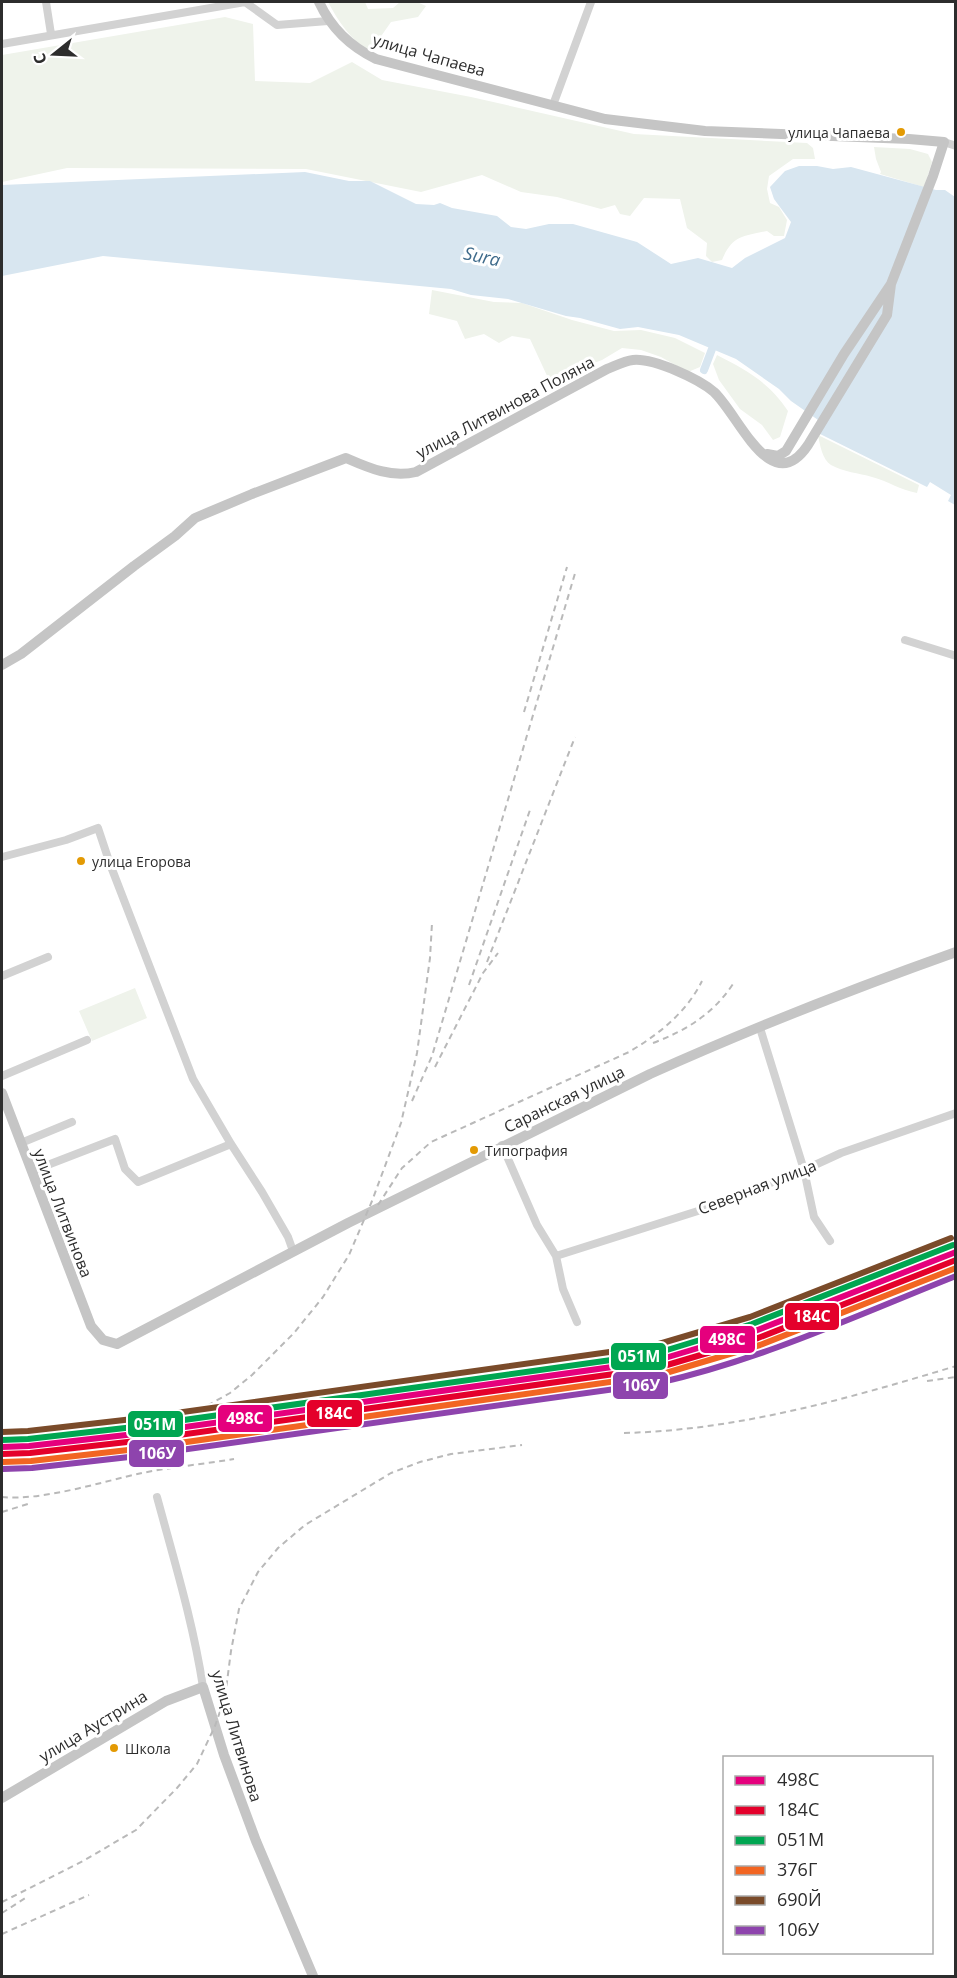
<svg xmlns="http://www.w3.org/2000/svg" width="957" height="1978" viewBox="0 0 957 1978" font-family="'Open Sans',sans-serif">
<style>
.green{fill:#eff3eb}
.water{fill:#d8e6f0}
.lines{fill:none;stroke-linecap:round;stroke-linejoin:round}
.canal{stroke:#d8e6f0;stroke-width:8}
.minor{stroke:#d2d2d2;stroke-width:8}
.major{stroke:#c5c5c5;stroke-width:10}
.rail{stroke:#b9b9b9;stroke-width:2;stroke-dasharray:6 4.5;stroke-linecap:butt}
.rail-1-casing{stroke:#fff;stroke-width:10}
.rail-2-casing{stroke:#fff;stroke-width:10}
.rail-3-casing{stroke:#fff;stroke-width:10}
.rail-4-casing{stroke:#fff;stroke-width:10}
.rail-5-casing{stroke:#fff;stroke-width:10}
.rail-6-casing{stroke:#fff;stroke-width:10}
.rail-1{stroke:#e5007d;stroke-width:6}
.rail-2{stroke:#e4002b;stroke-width:6}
.rail-3{stroke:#00a651;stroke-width:6}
.rail-4{stroke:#f26522;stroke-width:6}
.rail-5{stroke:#7a4b2a;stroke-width:6}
.rail-6{stroke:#8e44ad;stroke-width:6}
.bus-dot{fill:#e39a04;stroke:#fff;stroke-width:2}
.labels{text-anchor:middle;stroke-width:6;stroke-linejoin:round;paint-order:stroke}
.bus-label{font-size:14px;fill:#2d2d2d;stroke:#fff;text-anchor:start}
.street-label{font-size:16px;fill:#2d2d2d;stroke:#fff}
.water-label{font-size:18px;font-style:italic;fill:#3f6b8b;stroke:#fff}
.line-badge{stroke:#fff;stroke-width:2}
.badge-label{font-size:16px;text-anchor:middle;font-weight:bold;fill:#fff}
</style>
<rect width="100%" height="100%" fill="#fff"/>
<!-- green -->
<path class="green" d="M328 2H365L368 9 393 8 400 2H417L426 6 418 17 391 22 370 52C351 40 338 21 328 2Z
M225 17 253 24 255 81 310 83 352 62 382 80 471 97 634 134 807 143 813 148 815 159H793L769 176 767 189 770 203 779 207 787 220 784 236H774L767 231C743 236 732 236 722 260L712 262 706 256 707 243 687 228 680 199 644 198 630 216 620 214 615 205 601 209 557 197 521 192 482 175 421 192 306 169 67 168 2 182V55Z
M874 147 910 149 928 154 932 162 924 187 880 174 881 172 876 159Z
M432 290 494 302 522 303 572 320 614 331 641 330 675 338 705 353 700 367 688 372 661 357 641 350 622 348 602 360 549 380 530 339 512 336 499 343 484 334 465 339 457 321 429 314Z
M717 355C746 370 769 382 788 411L780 437 773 440 762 425 740 409 719 380 713 364Z
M818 435 919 485 917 493C900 490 888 481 872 477 859 473 843 472 831 465 822 459 820 445 818 435Z
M135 988 147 1018 92 1041 79 1011Z"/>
<!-- water -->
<path class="water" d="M799 166H817L833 169 851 167 936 190H945L955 197V505L948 501 951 495 930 482 927 487 816 432 821 422 791 401 779 389 736 359 679 335 638 327 620 329 580 318 566 316 508 299 471 295 451 289 103 256 2 276V185L305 172 349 181H370L416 204 434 205 440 203 452 208 497 216 511 227 526 229 549 224H573L637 242 671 264 698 258 732 268 745 258 785 238 791 222 774 199 770 187 785 171Z"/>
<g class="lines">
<!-- canal -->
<path class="canal" d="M704 370 712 349"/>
<!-- minor -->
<path class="minor" d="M46 2 51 34
M2 44 245 2 277 25 328 21
M553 105 591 2
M944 142 956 146
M905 640 956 656
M2 857 66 840 98 828 110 864 193 1079 231 1144 262 1192 288 1237 293 1251
M2 976 48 957
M760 1028 804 1170 814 1217 830 1241
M2 1076 87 1040
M21 1143 72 1122
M502 1145 537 1225 556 1256 563 1289 577 1322
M32 1171 115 1139 125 1169 138 1182 231 1144
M556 1256 701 1210 804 1170 841 1153 956 1113
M157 1497C174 1560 193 1622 203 1687"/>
<!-- major -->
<path class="major" d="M319 2C331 28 349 46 376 59L605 119 705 131 909 139 944 142 933 176 891 284 844 354 786 451 778 456 767 454
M2 665 21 654 134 566 175 536 195 518 252 494 346 458C369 468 391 478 416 472L607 369C615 366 624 361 633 360 654 358 699 379 714 392 739 415 771 500 808 445L887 315 891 284
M2 1093 91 1326 103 1340 117 1344 348 1223 650 1074C750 1029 852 989 956 952
M2 1798 166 1701 203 1687 224 1755 256 1841 313 1976"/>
<!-- rail -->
<path class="rail" d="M524 712 567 567
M487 962 575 737
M469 985 530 810
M653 1043C687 1030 713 1014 733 984
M435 1067 483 973 498 953
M412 1101 432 1056 576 570
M378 1205 402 1168 431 1142 629 1052C659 1034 686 1013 702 981
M927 1381 956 1377
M147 1423 203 1408 230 1393 252 1375 294 1333 323 1297 349 1255 372 1201 401 1123 417 1053 430 958 432 923
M624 1433C738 1430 847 1399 956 1366
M2 1497C42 1501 101 1482 142 1473 172 1467 204 1464 234 1459
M2 1512 31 1503
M2 1902 83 1861 136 1830 177 1788 197 1764 215 1726 225 1697 231 1651 239 1609 258 1572 278 1548 305 1525 391 1473 420 1462 451 1454 522 1445
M2 1913 27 1897
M2 1934 89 1895"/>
<defs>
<path id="rail-1" d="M2 1447 29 1446 135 1434 655 1361 755 1331 956 1252"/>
<path id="rail-2" d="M2 1454 30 1453 136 1441 657 1368 758 1338 956 1260"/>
<path id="rail-3" d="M2 1440 28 1439 134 1427 654 1354 752 1324 953 1245"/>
<path id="rail-4" d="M3 1462 31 1461 137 1449 659 1375 760 1345 956 1268"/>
<path id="rail-5" d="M2 1432 28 1431 133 1419 652 1346 750 1317 951 1238"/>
<path id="rail-6" d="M3 1469 32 1468 138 1456 658 1383C761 1360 858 1315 956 1276"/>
</defs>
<!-- rail-1 casing -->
<use href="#rail-1" class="rail-1-casing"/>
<!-- rail-2 casing -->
<use href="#rail-2" class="rail-2-casing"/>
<!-- rail-3 casing -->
<use href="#rail-3" class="rail-3-casing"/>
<!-- rail-4 casing -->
<use href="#rail-4" class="rail-4-casing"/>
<!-- rail-5 casing -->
<use href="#rail-5" class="rail-5-casing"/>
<!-- rail-6 casing -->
<use href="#rail-6" class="rail-6-casing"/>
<!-- rail-1 -->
<use href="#rail-1" class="rail-1"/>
<!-- rail-2 -->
<use href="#rail-2" class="rail-2"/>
<!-- rail-3 -->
<use href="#rail-3" class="rail-3"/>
<!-- rail-4 -->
<use href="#rail-4" class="rail-4"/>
<!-- rail-5 -->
<use href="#rail-5" class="rail-5"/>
<!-- rail-6 -->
<use href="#rail-6" class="rail-6"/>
</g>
<!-- markers -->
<g class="bus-dot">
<circle cx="901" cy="132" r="5"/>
<circle cx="81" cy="861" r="5"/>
<circle cx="474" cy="1150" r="5"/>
<circle cx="114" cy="1748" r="5"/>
</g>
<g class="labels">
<!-- bus labels -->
<g class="bus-label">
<text x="890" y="138" text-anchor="end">улица Чапаева</text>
<text x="92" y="867">улица Егорова</text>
<text x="485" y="1156">Типография</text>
<text x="125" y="1754">Школа</text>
</g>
<!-- street labels -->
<g class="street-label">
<text transform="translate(429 55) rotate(16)" y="6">улица Чапаева</text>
<text transform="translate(505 407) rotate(-28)" y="6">улица Литвинова Поляна</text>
<text transform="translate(564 1099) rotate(-26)" y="6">Саранская улица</text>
<text transform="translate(757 1187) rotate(-21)" y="6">Северная улица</text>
<text transform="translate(63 1213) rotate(69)" y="6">улица Литвинова</text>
<text transform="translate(93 1726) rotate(-31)" y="6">улица Аустрина</text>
<text transform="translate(237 1736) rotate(73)" y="6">улица Литвинова</text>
</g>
<!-- water labels -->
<g class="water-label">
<text transform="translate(482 257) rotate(12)" y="6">Sura</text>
</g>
</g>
<g class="line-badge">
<rect x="784" y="1302" width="56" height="29" rx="6" fill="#e4002b"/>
<rect x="699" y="1325" width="57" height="29" rx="6" fill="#e5007d"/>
<rect x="610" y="1342" width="57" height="29" rx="6" fill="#00a651"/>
<rect x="612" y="1371" width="57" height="29" rx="6" fill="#8e44ad"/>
<rect x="306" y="1399" width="57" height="29" rx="6" fill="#e4002b"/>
<rect x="217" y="1404" width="56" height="29" rx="6" fill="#e5007d"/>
<rect x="127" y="1410" width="57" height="28" rx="6" fill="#00a651"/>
<rect x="128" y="1439" width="57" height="29" rx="6" fill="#8e44ad"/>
</g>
<g class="badge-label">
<text x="812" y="1322">184С</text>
<text x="727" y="1345">498С</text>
<text x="639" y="1362">051М</text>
<text x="641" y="1391">106У</text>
<text x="334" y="1419">184С</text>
<text x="245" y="1424">498С</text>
<text x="155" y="1430">051М</text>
<text x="157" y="1459">106У</text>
</g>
<!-- border -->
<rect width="957" height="1978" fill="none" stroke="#2d2d2d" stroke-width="6"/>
<!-- legend -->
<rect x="723" y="1756" width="210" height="198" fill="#ffffff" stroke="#ababab" stroke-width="1.5"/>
<rect x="735" y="1776" width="30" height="9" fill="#e5007d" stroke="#ababab" stroke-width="1.5"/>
<text x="777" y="1786" font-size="18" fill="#2d2d2d">498С</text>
<rect x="735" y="1806" width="30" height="9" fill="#e4002b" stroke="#ababab" stroke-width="1.5"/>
<text x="777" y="1816" font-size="18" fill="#2d2d2d">184С</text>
<rect x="735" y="1836" width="30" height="9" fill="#00a651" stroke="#ababab" stroke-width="1.5"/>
<text x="777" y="1846" font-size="18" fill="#2d2d2d">051М</text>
<rect x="735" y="1866" width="30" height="9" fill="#f26522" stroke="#ababab" stroke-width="1.5"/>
<text x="777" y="1876" font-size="18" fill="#2d2d2d">376Г</text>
<rect x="735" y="1896" width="30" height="9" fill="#7a4b2a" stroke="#ababab" stroke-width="1.5"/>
<text x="777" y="1906" font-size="18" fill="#2d2d2d">690Й</text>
<rect x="735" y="1926" width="30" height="9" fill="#8e44ad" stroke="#ababab" stroke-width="1.5"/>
<text x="777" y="1936" font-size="18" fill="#2d2d2d">106У</text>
<!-- north arrow -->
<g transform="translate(54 54) rotate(252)" stroke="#ffffff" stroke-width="4.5" paint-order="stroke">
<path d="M0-4.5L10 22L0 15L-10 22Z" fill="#2d2d2d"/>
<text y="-9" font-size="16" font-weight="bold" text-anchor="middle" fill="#2d2d2d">С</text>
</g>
</svg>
